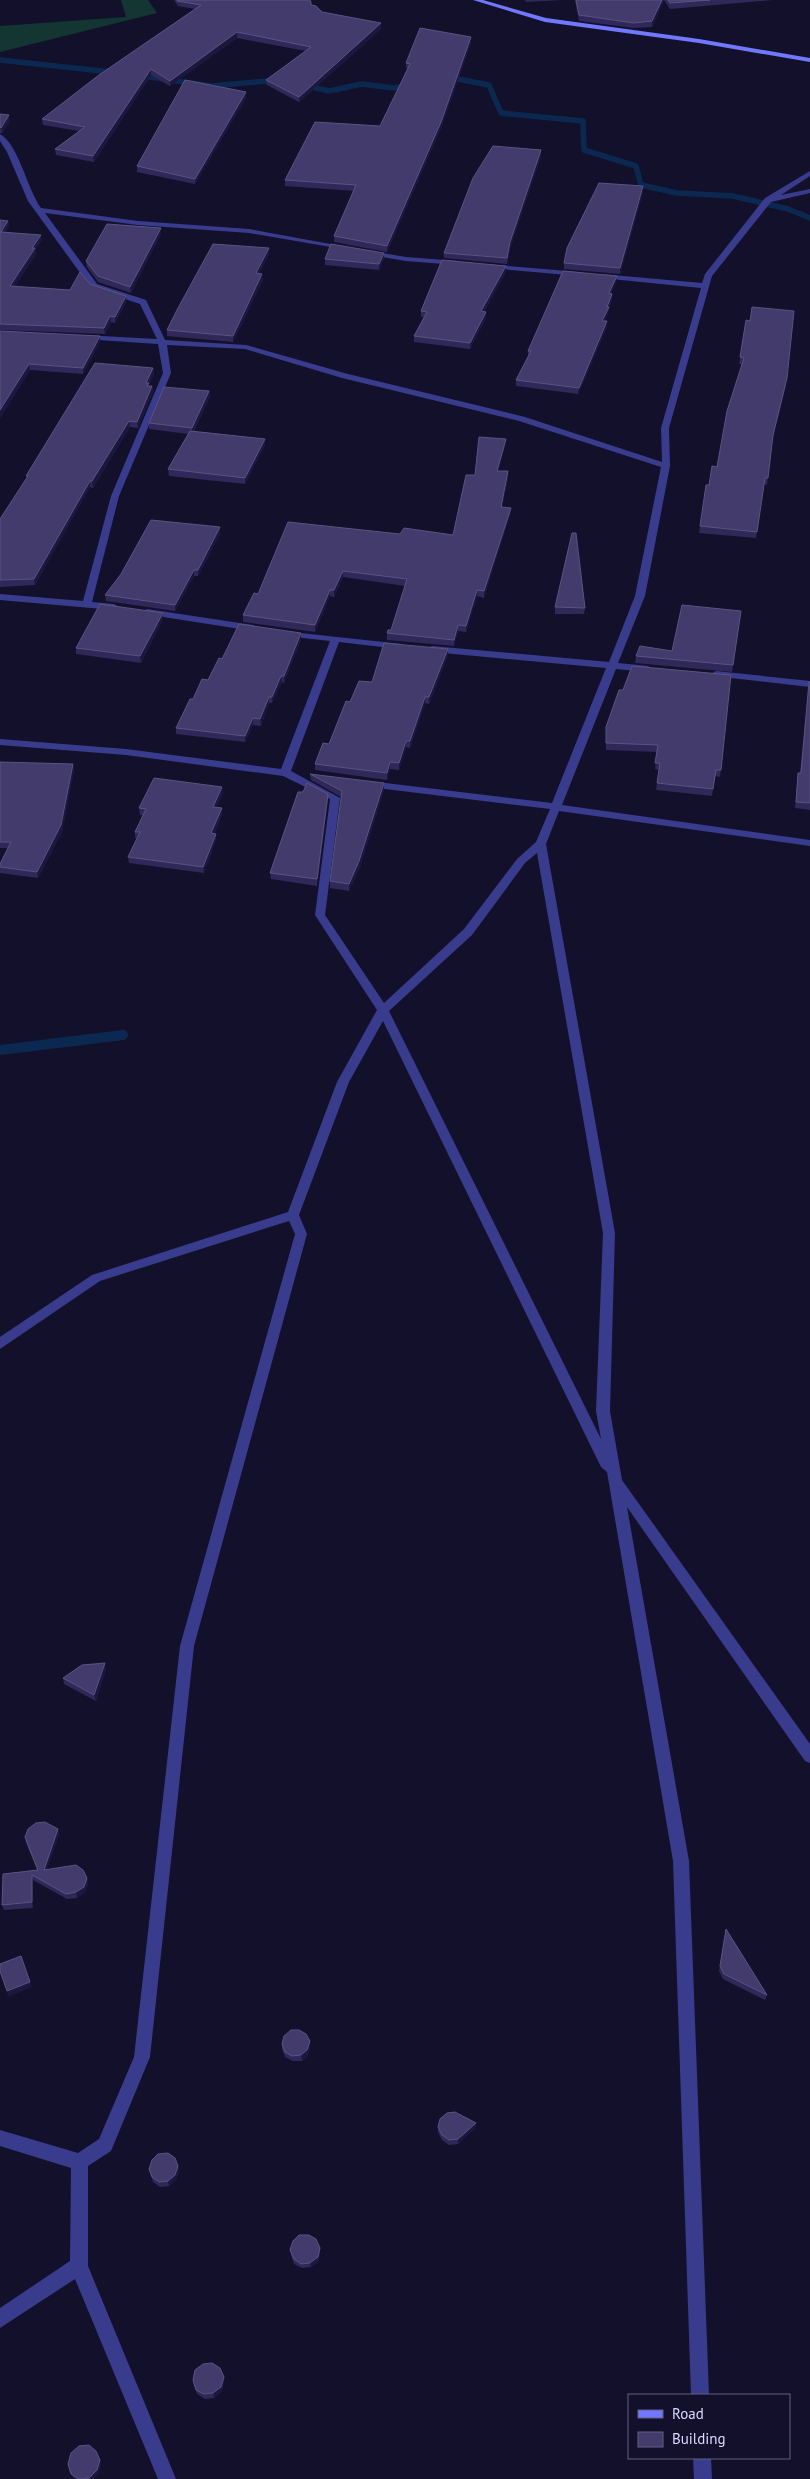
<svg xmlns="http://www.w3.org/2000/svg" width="810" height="2479" viewBox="0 0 810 2479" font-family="'PT Sans',sans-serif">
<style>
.green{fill:#133632}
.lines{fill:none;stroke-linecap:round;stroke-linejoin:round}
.stream-far1{stroke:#0b2950;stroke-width:5.5}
.stream{stroke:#0b2950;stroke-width:10}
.street{fill:#393c8c;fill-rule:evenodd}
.secondary{fill:#7177ff;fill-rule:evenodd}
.wall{fill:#2f2859}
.shaded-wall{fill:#1c173f}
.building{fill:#423b6b;stroke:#5a5482}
</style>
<rect width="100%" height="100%" fill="#13102b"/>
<!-- green -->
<path class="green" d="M121 0H148L157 13 0 52V26L126 17Z"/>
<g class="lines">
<!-- stream-far1 -->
<path class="stream-far1" d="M0 60 120 73
M136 75 211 86 278 80
M445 80 453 78 489 85 501 113 583 121 584 150 636 166 641 185 677 193 733 196 788 209 810 218
M302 85 329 91 362 84 393 88 411 85"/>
<!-- stream -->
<path class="stream" d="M0 1050 123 1035"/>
<!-- street -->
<path class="street" d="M0 134C19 145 27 189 41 208L138 221 249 229 352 248 348 250 249 233 138 225 45 213 97 284 146 300 165 340 246 345 348 374 525 417 662 462 661 428 701 288 601 278 597 276 601 274 702 283 705 274 765 198 810 171V176L781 195 810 189V193L771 202 712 276 669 428 670 466 645 596 618 663 648 666 653 669 648 672 616 669 562 805 810 840V846L559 811 546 844 615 1233 610 1411 622 1480 810 1744V1763L805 1761 627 1507 689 1861 709 2395H691L673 1861 607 1472 601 1467 383 1021 349 1082 299 1215 307 1234 194 1646 150 2057 111 2151 88 2166V2266L176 2479H158L75 2279 0 2328V2308L70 2261 71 2168 0 2146V2130L78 2153 99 2139 134 2057 180 1646 295 1234 289 1221 100 1281 0 1349V1337L92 1275 288 1212 337 1082 377 1010 315 915 330 799 283 776 126 755 0 745V739L126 749 281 769 330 641 285 636 280 633 282 631 402 644 404 646 399 649 339 642 291 771 340 798 325 915 384 1003 464 929 517 859 536 842 550 809 369 787 364 784 369 781 552 803 606 668 432 652 427 649 432 646 609 662 635 596 661 467 519 421 342 378 245 349 167 345 171 373 119 496 92 602 114 604 119 607 114 610 0 600V594L83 601 111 496 163 373 158 344 83 339 79 337 83 335 157 339 140 304 91 288 28 201 7 152 0 141ZM537 853 603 1233 596 1411 601 1439 389 1011 472 935 525 863Z
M364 250 406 257 457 261 461 263 457 265 406 261 364 254Z
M486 264 579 272 583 274 579 276 489 268 485 266Z
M147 609 253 625 258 628 253 631 144 614 142 612Z
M716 671 810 681V687L713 676 711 674Z
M693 2458H711L712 2479H694Z"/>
<!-- secondary -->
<path class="secondary" d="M473 0H483L546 18 699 39 810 58V62L699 43 545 22Z"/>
</g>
<!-- wall -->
<path class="wall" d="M174 0H310L311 5 322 12 381 29 299 102 267 85 266 80 306 51 237 38 170 86 151 75 94 162 56 155 55 149 79 131 43 125 42 119 195 9 178 6Z
M525 0H562L526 2Z
M575 0H772L670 9 664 0 652 27 634 28 579 21Z
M471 37V43L441 128 387 252 334 242V236L354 191 285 186V180L380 126 408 69 406 68V63Z
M246 92V98L195 184 137 172V166Z
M0 114 10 121 2 133H0Z
M541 150V156L510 248 507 264 444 258V253Z
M643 186V192L620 274 564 269V263Z
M0 220 8 221 9 227 5 232 42 240 35 250 36 254 15 286 70 290 90 284 126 296V302L115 323 111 322 105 334 0 330Z
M161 228V234L131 293 98 282 87 267 86 261Z
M269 254 259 274 263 280 233 342 167 336V330Z
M325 259H384L379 270 325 265Z
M506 272 484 312 486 318 470 349 414 342V336L424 317H421V311Z
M616 282 611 294H612V300L609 307 608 313 605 321H607V327L578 394 516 386V380L528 357V351Z
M746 320 786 385 772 441 767 485 764 484 756 538 699 533 706 485H709L717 467 742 364H739Z
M0 331 100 342 83 374 30 370 0 418Z
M153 368 154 374 149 385V386H152L153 392 138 428 130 427 93 488 90 487 35 585 0 587V519L27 478 26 476Z
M209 391 210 397 194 431 265 439V445L245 484 169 476 168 469 188 434 149 429V423Z
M505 445 498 471 508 478 502 507 511 508 510 514 484 598 477 596 466 632 458 631 454 646 387 640V633L391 630 405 586 343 577 334 597 330 596 315 632 243 622V615L258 594 400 534 453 535 475 475Z
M220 534 198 576H194L175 611 106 601 105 595Z
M555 607 585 608 584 614H555Z
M741 611 732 672 635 663 636 656 672 651Z
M163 613V619L141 663 76 654V648Z
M301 633V640L284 683 282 682 272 703H269L261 726 253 725 245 742 176 734V728L193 699 208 680 222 659Z
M448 655 429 704 425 703 410 748 406 747 399 770 390 769 387 780 315 770V764L329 744 350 702 372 682Z
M731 675 720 777 715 776 712 796 656 790 659 770 655 769 657 752 606 750V727L623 690Z
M809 682H810V810L795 808 798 773H800Z
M0 762 74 770 62 832 38 878 0 873V864L8 848H0Z
M310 774 384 790 360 867 349 891 330 888V881L341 797 311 780Z
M223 793 216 808H222V815L214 834 216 840 204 873 129 863 128 857 137 838H135V832L143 815H140L139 808Z
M328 800 317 886 271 879 270 873Z
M106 1669 96 1701 64 1684 63 1678Z
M58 1829 59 1835 47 1869 87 1878 88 1884 85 1892 77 1898 67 1899 33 1880V1908L4 1910 2 1905 3 1874 37 1870 26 1843 25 1837Z
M726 1929 767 1995 765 2000 723 1979 719 1971Z
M310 2041V2047L308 2055 302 2061H293L285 2057 282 2049V2044Z
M476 2123 475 2128 458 2144 449 2145 442 2140 438 2132V2127Z
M178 2166 179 2171 176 2179 169 2186 160 2187 153 2182 149 2169Z
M320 2248V2252L318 2262 311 2267 302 2268 294 2264 291 2255 290 2250Z
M193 2380 224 2382 222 2391 214 2398 205 2399 197 2394Z
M68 2464H101L98 2474 93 2479H75L73 2477Z"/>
<!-- shaded-wall -->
<path class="shaded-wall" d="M662 0H664L652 27V21Z
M381 23V29L299 102V97Z
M237 32V38L170 86V81Z
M471 37V43L441 128 387 252V246Z
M151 69V75L94 162 93 156Z
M246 92V98L195 184V179Z
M9 115 10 121 2 133 1 128Z
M541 150V156L510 248 507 264 510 242Z
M643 186V192L620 274V268Z
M8 221 9 227 2 238 1 232Z
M161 228V234L131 293 130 287Z
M41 235 42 240 35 250 36 254 11 292 10 286 32 248Z
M269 248V254L257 279 256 273Z
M384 253V259L379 270V264Z
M506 266V272L481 317V311Z
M262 274 263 280 233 342V336Z
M617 276 616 282 609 299V293Z
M612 294V300L608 308 609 307 608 313 602 327V321L607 307Z
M126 296V302L115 323V317Z
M486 312V318L470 349V343Z
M110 316 111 322 105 334 104 328Z
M607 321V327L578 394 579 388Z
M100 336V342L83 374V368Z
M29 364 30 370 0 418V410Z
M153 368 154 374 149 385V389L146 383Z
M787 378 786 385 772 442 773 435Z
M152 386 153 392 138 428 137 422Z
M209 391 210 397 192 434V428Z
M129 421 130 427 93 488 92 481Z
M265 439V445L245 484V478Z
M506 439 505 445 497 477V471Z
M508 471V478L501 514V507Z
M90 481V487L35 585 34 579Z
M511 508 510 514 484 598V591Z
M220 527V534L198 576V570Z
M194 570V576L175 611V605Z
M343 571V577L334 597V590Z
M330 590V596L315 632V625Z
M477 590V596L466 632V626Z
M163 613V619L141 663 140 656Z
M458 625V631L454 646V640Z
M301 633V640L284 683V676Z
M448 649V655L429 704V697Z
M281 676 282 682 272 703V697Z
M269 697V703L261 726 260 719Z
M425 697V703L410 748V741Z
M253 718V725L245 742V736Z
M406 741V747L399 770V763Z
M390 762V769L387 780V773Z
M73 764 74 770 62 832 38 878 37 872Z
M384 783V790L360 867 349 891V884Z
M222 787 223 793 214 814 213 807Z
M328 794V800L317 886V879Z
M222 808V815L211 840V833Z
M216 834V840L204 873 203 867Z
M105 1663 106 1669 96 1701 94 1695Z
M58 1829 59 1835 45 1875 44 1870Z
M32 1875 33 1880V1908L32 1902Z
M87 1878 88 1884 85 1892 77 1898 76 1892Z
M30 1982 32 1987 8 1997 7 1991Z
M310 2041V2047L308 2055 302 2061 301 2055Z
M476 2123 475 2128 458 2144V2139Z
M178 2166 179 2171 176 2179 169 2186 168 2181Z
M320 2248V2252L318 2262 311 2267 310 2263Z
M224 2377V2382L222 2391 214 2398 213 2393Z
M100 2460 101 2464 98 2474 93 2479H90L89 2478Z"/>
<!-- building -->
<path class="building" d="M177 0H310L311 2V5L316 6 322 12 381 23 299 97 266 80 311 47 237 32 170 81 151 69 93 156 55 149 85 127 42 119 99 75 201 5 177 1Z
M576 0H662L652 21 634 23 579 15Z
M668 0H710L670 3Z
M420 28 471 37 441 122 387 246 334 236 356 185 285 180 315 122 380 126 410 64 406 63Z
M185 80 246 92 195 179 137 166Z
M0 114 9 115 1 128 0 127Z
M493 146 541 150 510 242 507 258 444 253 473 178Z
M599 183 643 186 620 268 564 263 567 248Z
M0 220 8 221 1 232 41 235 32 248H35L10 286 70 290 80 272 90 284 126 296 115 317 110 316 104 328 0 324Z
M107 224 161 228 130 287 98 276 86 261Z
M213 244 269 248 256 273 262 274 233 336 167 330 178 308Z
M331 244 384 253 379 264 325 259Z
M442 260 506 266 481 311 486 312 470 343 414 336 427 312 421 311Z
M563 271 617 276 609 293 612 294 607 307H609L602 321H607L579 388 516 380 531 351H528Z
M752 307 794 311 787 378 773 435 768 478H765L757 532 700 526 706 485H709L712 466 717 467 727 411 744 358 740 357 746 320 750 321Z
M0 331 100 336 83 368 29 364 0 410Z
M95 363 153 368 146 383H149L147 386H152L137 422 129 421 92 481H90L34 579 0 580V519L28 476H26Z
M164 387 209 391 192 428 149 423Z
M190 431 265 439 245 478 168 469Z
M479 437 506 439 497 471H508L501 507 511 508 484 591 477 590 466 626 458 625 454 640 387 633 388 630H391L407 579 343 571 334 590H330L315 625 243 615 254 593 258 594 288 522 400 534 404 528 453 535 466 475H475Z
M151 520 220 527 198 570H194L175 605 105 595 121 574Z
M572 533H576L585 608 555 607Z
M100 604 163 613 140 656 76 648Z
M682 605 741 611 733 665 636 656 640 646 672 651Z
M239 624 301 633 284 676H281L272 697H269L260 719 253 718 245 736 176 728 190 699H193L202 679 208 680 219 658 222 659Z
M384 643 448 649 429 697H425L410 741H406L399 763 390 762 387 773 315 764 323 743 329 744 346 701 350 702 359 681 372 682Z
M632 666 731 675 721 770H716L713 789 657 783 660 763H655L658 745 606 743V727L619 690H623Z
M809 682H810V803L796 802 798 773H801Z
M0 762 73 764 61 825 37 872 0 867V864L11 842H0Z
M310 774 384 783 359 861 349 884 330 881 342 791Z
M154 778 222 787 213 807 222 808 211 833 216 834 203 867 128 857 140 832H135L146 809 139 808Z
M307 783 328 794 317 879 270 873 298 792H303Z
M105 1663 94 1695 63 1678 82 1665Z
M45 1822 58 1829 44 1870 76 1865 83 1870 87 1878 84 1887 76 1892 66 1894 32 1875V1902L2 1905 3 1874 38 1870 25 1837 28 1829 36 1823Z
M726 1929 767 1995 724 1974 720 1966Z
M21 1956 30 1982 7 1991 0 1971V1964Z
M291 2030H299L306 2034 310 2041 307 2050 301 2055 292 2056 285 2052 282 2044 284 2036Z
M455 2112 476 2123 458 2139 449 2140 442 2135 438 2127 440 2119 447 2113Z
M168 2153 175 2158 178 2166 175 2175 168 2181 159 2182 152 2177 149 2169 152 2160 158 2154Z
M299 2235H309L316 2239 320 2248 318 2257 310 2263 301 2264 294 2259 290 2250 293 2241Z
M212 2363 220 2368 224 2377 221 2387 213 2393 204 2394 196 2390 193 2380 195 2370 203 2364Z
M89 2445 96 2451 100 2460 97 2470 89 2478 79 2479 71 2474 68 2464 71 2453 79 2446Z"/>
<!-- legend -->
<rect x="628" y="2394" width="162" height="65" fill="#13102b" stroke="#636180"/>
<rect x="638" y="2410" width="25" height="8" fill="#7177ff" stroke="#636180"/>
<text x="672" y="2419" font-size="15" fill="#dcdaff">Road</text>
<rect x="638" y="2432" width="25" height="15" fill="#423b6b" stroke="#636180"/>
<text x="672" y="2444" font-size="15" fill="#dcdaff">Building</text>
</svg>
